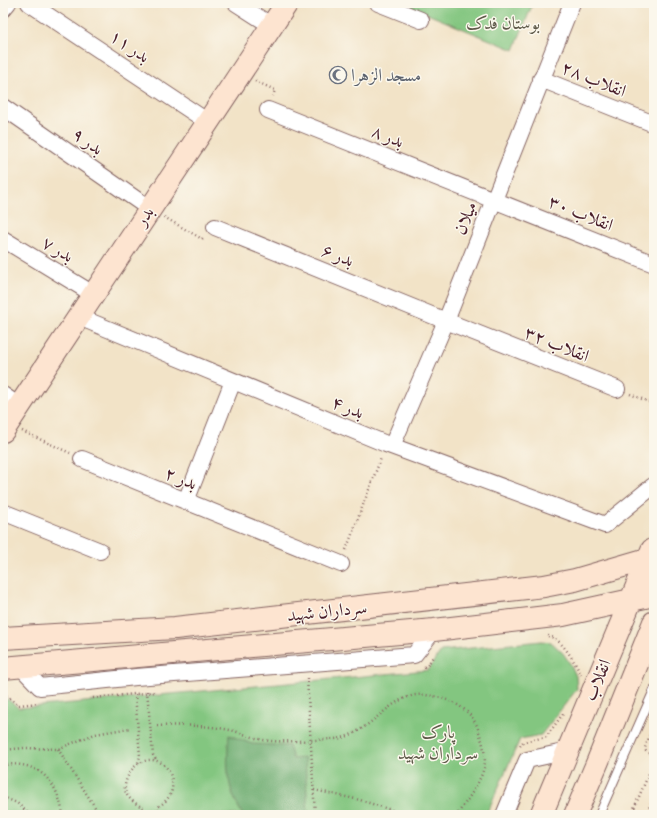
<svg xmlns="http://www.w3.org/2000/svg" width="657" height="818" viewBox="0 0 657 818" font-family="'EB Garamond',Amiri,serif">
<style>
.green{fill:#83c680;stroke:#667256}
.forest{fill:#6aab6e;stroke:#5a654c}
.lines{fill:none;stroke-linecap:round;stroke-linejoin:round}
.lane-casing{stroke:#856462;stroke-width:10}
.street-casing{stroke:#856462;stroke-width:18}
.secondary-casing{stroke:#856462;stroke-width:24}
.path{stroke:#856462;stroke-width:2.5;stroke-dasharray:1 3;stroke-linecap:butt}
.lane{stroke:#fff;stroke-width:8}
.street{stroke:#fff;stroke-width:16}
.secondary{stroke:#fde4d0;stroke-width:22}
.labels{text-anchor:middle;stroke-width:3;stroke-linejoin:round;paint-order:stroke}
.park-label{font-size:18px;fill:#5e5949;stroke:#fbf7ec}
.street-label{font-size:18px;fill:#4a1f2b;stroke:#fbf7ec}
.worship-label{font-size:18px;fill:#5b616d;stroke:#fbf7ec;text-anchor:start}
</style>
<rect width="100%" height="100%" fill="#fbf7ec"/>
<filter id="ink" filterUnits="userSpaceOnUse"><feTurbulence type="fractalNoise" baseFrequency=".025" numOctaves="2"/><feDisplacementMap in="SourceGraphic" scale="8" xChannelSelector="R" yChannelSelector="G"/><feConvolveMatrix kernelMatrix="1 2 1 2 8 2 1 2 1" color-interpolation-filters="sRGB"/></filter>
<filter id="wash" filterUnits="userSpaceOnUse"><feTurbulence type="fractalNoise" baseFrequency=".012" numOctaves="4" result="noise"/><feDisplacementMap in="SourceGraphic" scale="16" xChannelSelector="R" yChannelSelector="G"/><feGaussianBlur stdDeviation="0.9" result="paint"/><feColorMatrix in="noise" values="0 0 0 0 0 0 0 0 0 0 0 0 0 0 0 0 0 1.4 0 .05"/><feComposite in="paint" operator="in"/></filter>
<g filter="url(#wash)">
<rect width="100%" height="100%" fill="#f2e3c7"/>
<!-- green -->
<path class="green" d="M401 3H533L514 50Z
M542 641 551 642 563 653 571 665 576 676 577 689 541 735 520 739 486 815H3V696L19 708 428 670 441 651Z"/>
<!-- forest -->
<path class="forest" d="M229 735 252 744 289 746 293 759 305 758 308 815H243C226 788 226 766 229 735Z"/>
</g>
<g filter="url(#ink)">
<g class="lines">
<defs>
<path id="lane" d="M599 815 654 690"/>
<path id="street" d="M29 3 208 122
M236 3 272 26
M378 3 421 20
M3 9 8 3
M541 79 654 124
M3 107 150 209
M268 110 654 264
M215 227 446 321 617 389
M3 239 93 294
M79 317 386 444 605 525 653 486
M3 395 19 406
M392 446 446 321 572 3
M82 459 341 564
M186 501 233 381
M3 512 100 551
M20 666 40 687 136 677 414 655 434 630
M504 815 527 760 568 751"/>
<path id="secondary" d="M3 431 287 3
M3 638 175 628 544 586 575 580 654 557
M3 668 434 630 563 615 654 595
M541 815 652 550
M575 815 598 761 654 622"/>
</defs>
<!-- lane casing -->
<use href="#lane" class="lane-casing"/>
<!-- street casing -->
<use href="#street" class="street-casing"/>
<!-- secondary casing -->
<use href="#secondary" class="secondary-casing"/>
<!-- path -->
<path class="path" d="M255 81 275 90 273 96
M164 217 202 239 204 237
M630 394 654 404
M22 431 70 453
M346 550 381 458
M548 636C563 639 575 663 581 675
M424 667 427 666 433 657
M307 678 315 815
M147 691 153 755 157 761
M3 693 19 705 38 703
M135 694 140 756 138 763
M93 698 156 692
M654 724 645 748 646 751 654 755
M157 726C182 725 206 725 230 730 243 733 257 740 271 741 292 742 314 740 334 739 370 737 390 691 425 695 446 697 468 706 477 726 479 731 480 736 482 741 484 748 486 760 484 768 479 785 467 800 457 815
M520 746 523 742 546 737 563 714
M58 749 100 815
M3 750 24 748 58 749 95 734 130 728
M3 765C39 760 58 782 63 815
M314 790 360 800 407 815
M3 797 17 803 30 815
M145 815V809C138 805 129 800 126 793 124 789 125 784 126 781 135 753 168 753 172 781 174 793 167 801 158 807V815
M631 815 654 762
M646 815 654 797"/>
<!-- lane -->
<use href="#lane" class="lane"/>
<!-- street -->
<use href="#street" class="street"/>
<!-- secondary -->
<use href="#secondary" class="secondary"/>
</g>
</g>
<!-- icons -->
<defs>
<symbol id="mosque-ring" viewBox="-11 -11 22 22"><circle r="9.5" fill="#fbf7ec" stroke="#6b7280" stroke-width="1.5"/><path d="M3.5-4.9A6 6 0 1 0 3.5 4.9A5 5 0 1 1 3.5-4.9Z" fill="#6b7280"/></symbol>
</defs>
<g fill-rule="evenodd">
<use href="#mosque-ring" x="328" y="65" width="20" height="20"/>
</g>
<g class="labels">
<!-- park labels -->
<g class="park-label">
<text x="503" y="29">بوستان فدک</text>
<text x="438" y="738">پارک<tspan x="438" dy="21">سرداران شهید</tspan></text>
</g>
<!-- street labels -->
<g class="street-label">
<text transform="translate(130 46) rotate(34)" y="6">بدر ۱۱</text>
<text transform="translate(594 79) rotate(22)" y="6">انقلاب ۲۸</text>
<text transform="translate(388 136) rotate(22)" y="6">بدر ۸</text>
<text transform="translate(88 141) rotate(35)" y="6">بدر ۹</text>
<text transform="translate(581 213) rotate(22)" y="6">انقلاب ۳۰</text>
<text transform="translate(144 216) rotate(-56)" y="6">بدر</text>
<text transform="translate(465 218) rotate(-68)" y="6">میلان</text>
<text transform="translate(58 249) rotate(31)" y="6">بدر ۷</text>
<text transform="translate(338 255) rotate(22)" y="6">بدر ۶</text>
<text transform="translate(557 344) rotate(22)" y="6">انقلاب ۳۲</text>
<text transform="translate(348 407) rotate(22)" y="6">بدر ۴</text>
<text transform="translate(181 478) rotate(22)" y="6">بدر ۲</text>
<text transform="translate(327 611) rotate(-6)" y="6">سرداران شهید</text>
<text transform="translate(597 680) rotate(-67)" y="6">انقلاب</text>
</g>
<!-- worship labels -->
<g class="worship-label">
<text x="351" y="81">مسجد الزهرا</text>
</g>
</g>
<!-- margin -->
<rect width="657" height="818" fill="none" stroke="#fbf7ec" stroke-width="16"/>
</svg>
